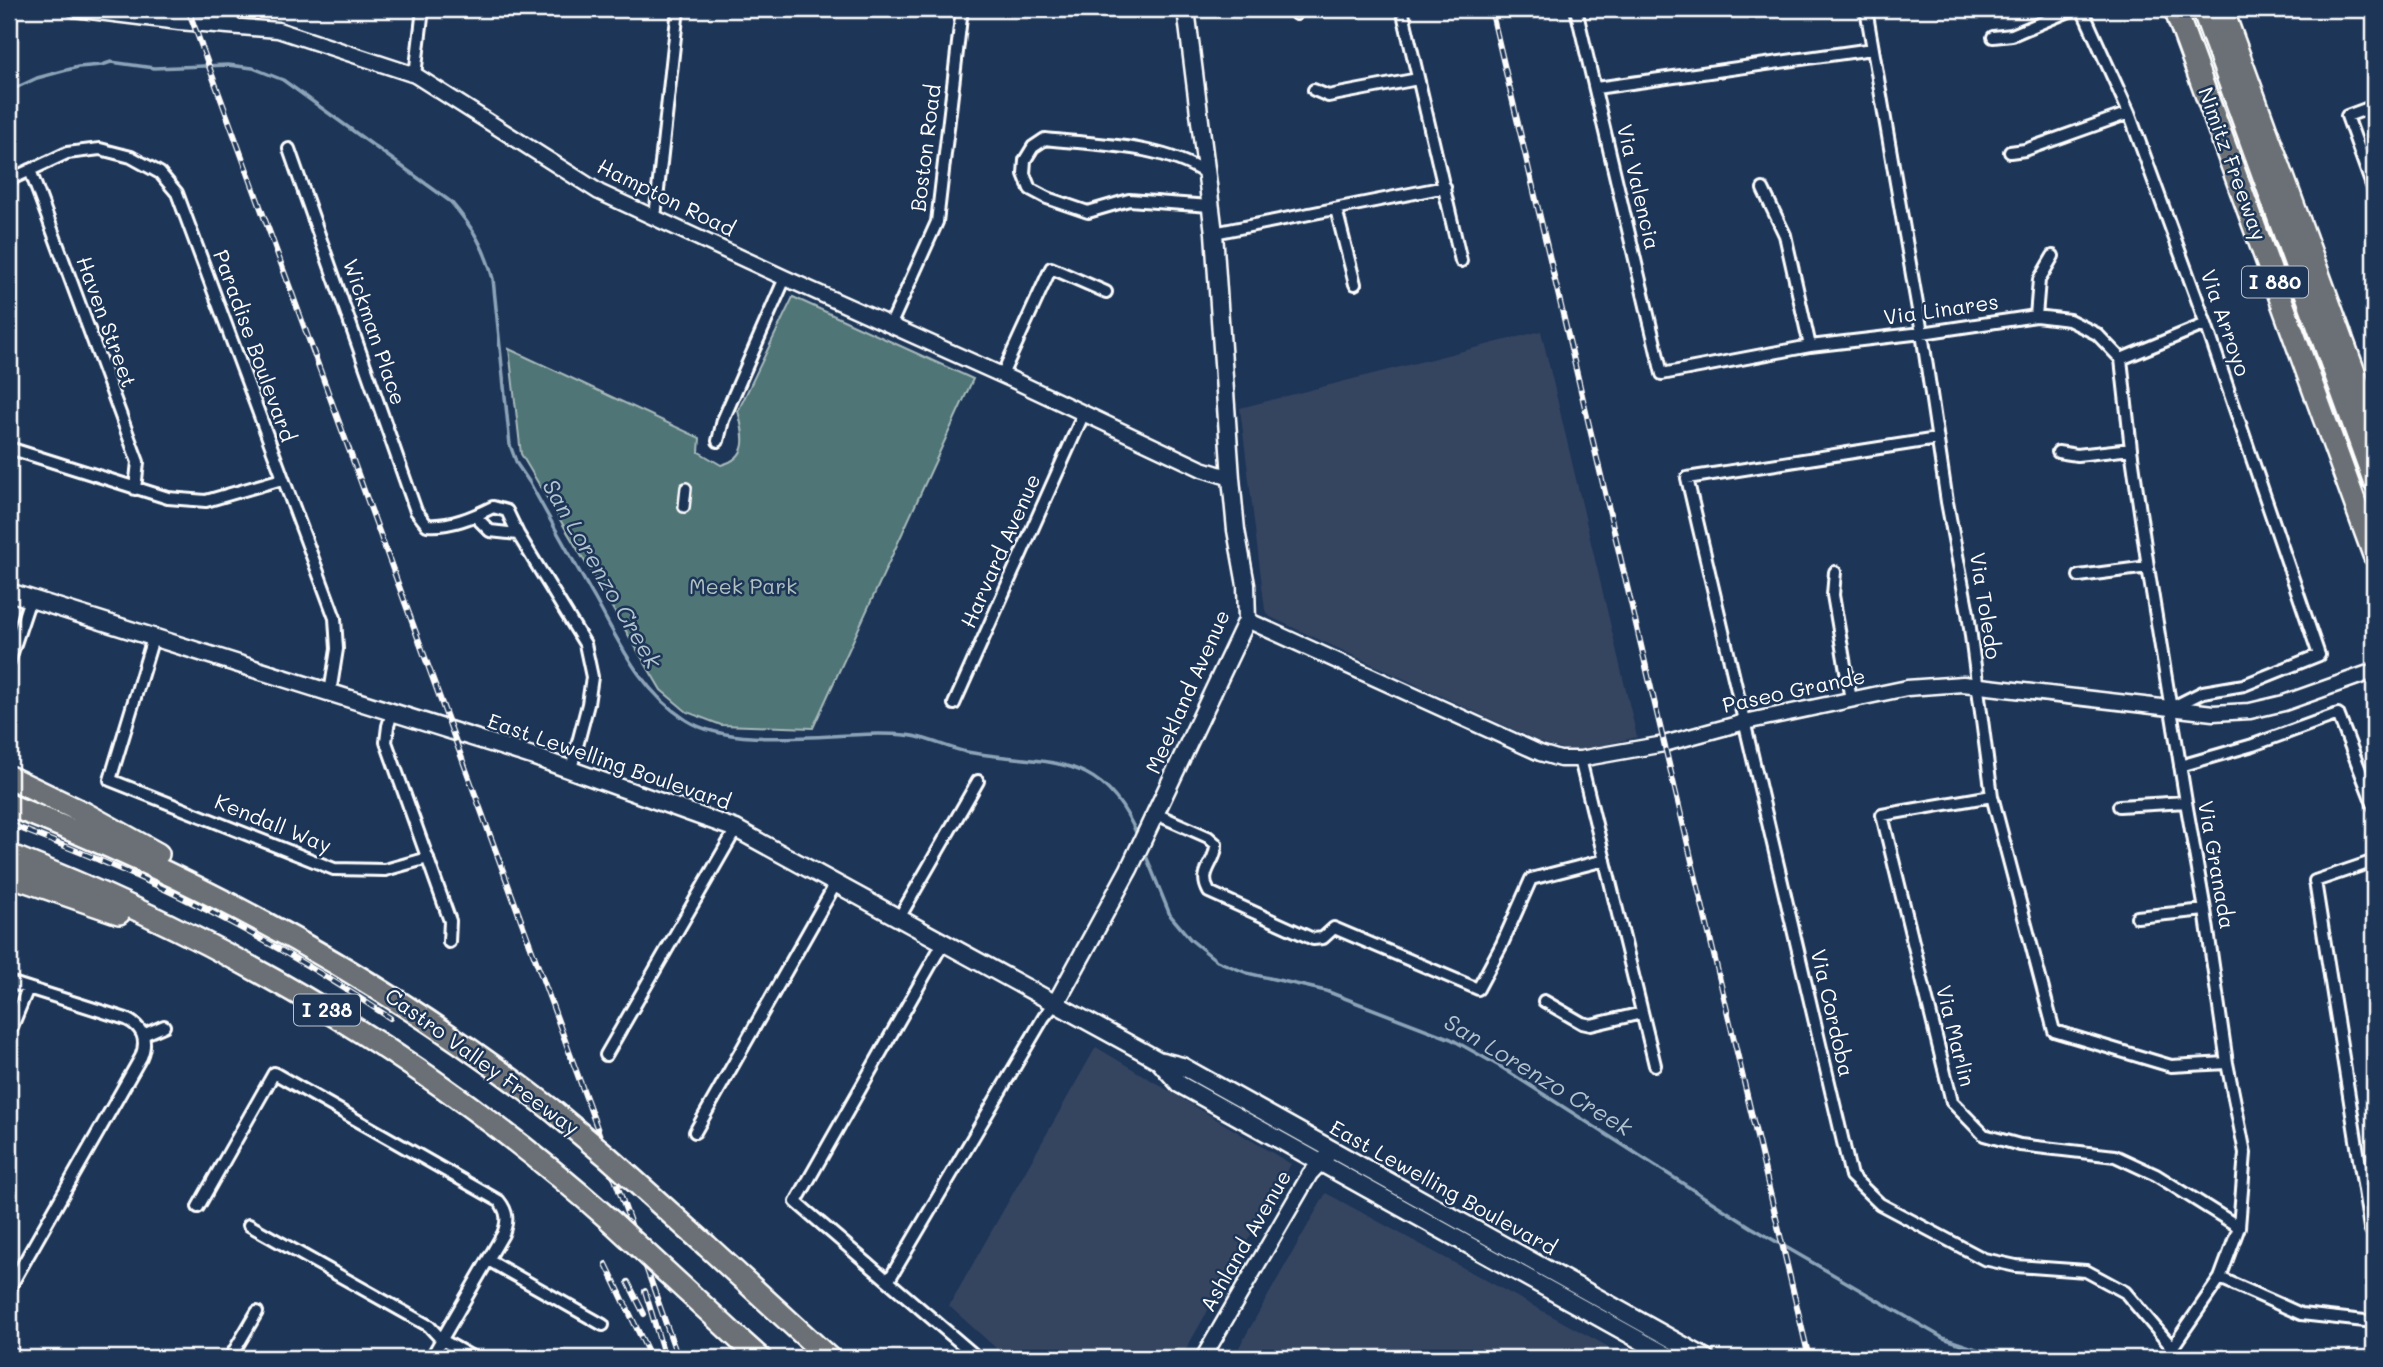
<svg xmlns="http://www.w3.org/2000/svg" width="2383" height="1367" viewBox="0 0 2383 1367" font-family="Mali,sans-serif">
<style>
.built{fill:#344460}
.green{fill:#507577;stroke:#a8babb;stroke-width:2}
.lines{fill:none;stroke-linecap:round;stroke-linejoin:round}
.stream{stroke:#8da4b8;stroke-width:3.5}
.pedestrian-casing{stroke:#fff;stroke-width:14}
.minor-casing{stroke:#fff;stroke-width:16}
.tertiary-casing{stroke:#fff;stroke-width:19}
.secondary-casing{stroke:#fff;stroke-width:21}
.motorway-casing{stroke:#fff;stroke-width:26}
.pedestrian{stroke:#1d3557;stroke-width:9}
.minor{stroke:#1d3557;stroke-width:10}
.tertiary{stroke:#1d3557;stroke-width:14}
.secondary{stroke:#1d3557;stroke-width:16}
.motorway{stroke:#6b7074;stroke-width:21}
.rail-casing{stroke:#fff;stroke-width:6}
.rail{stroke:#1d3557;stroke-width:3.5;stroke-dasharray:10;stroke-linecap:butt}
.motorway-bridge-casing{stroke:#fff;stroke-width:26;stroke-linecap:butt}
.motorway-bridge{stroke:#6b7074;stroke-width:21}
.labels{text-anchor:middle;stroke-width:5;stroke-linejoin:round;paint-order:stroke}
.shield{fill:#1d3557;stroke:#bbc2cd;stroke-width:2}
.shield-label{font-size:19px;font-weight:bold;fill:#fff}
.street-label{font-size:21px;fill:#fff;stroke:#1d3557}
.park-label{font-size:21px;fill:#b0c1c2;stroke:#1d3557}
.water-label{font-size:23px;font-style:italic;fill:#b3c3d0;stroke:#1d3557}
</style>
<rect width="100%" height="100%" fill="#1d3557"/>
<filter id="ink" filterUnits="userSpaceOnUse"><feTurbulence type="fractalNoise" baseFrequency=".0143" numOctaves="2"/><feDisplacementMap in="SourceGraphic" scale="14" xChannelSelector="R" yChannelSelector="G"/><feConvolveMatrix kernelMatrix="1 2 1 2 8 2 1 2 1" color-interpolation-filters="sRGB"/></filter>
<g filter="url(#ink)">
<!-- built -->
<path class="built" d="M1541 331 1637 737 1582 750 1563 749 1547 745 1270 617 1265 610 1240 408Z
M1096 1047 1291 1164 1181 1358H1007L949 1306Z
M1326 1193 1629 1358H1233Z"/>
<!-- green -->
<path class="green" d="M793 297 973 379 813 728 721 725 687 712 661 690 521 454 509 349 700 438 699 452 721 465C751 457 744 435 738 411Z"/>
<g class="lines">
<!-- stream -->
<path class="stream" d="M9 91 37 78 78 67 102 65 111 62 154 68 228 65 253 68 283 80 451 202C473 228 484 246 493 279L510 445 517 464 530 483C551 522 573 560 595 599 621 645 640 690 686 720 731 749 826 734 879 734 893 734 909 734 921 738 937 742 951 749 967 752 1045 766 1102 748 1138 837
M1144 851 1170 915 1191 940 1217 961 1247 973 1326 991 1451 1039 1501 1067 1751 1227 1943 1338 2003 1358"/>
<defs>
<path id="pedestrian" d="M684 507 686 488"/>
<path id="minor" d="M228 9 234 26
M1294 9 1296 14
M1402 9 1461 261
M1576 9 1662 374 1810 346 1922 333 2036 316 2069 320 2097 334 2121 359 2206 324
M1866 9 1922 333 1947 502 1968 613 1992 796 2054 1031 2171 1066 2227 1063
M2082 9 2129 113 2206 324 2319 655 2244 685 2203 692 2171 708
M1993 37 2012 35 2074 9
M415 75 423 9
M1596 88 1872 49
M1314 90 1328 96 1418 79
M2374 106 2347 116 2374 191
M289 149 416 511 427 525C450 527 473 517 493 507L507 511 518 534 585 644 592 677 588 704 571 769
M2010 152 2025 150 2129 113
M30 170 138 462 135 489
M1205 173C1161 144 1097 145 1045 139L1033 147 1025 160 1024 174 1030 189 1047 198 1088 212 1129 200 1210 206
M9 180 67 153 100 149 131 157 160 173 177 193 335 618 337 649 330 693
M1763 189 1785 235 1810 346
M1336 209 1355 284
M655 217 678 9
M1214 233 1445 187
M2036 316 2039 280 2053 256
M891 324 937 222 962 9
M2121 359 2131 449 2148 567 2186 802 2205 910 2227 1063 2245 1153 2239 1227 2220 1278 2165 1358
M1002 375 1051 268 1106 292
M1937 439 1687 478 1851 1176 1880 1204 1984 1259 2016 1266 2086 1271 2125 1292 2181 1358
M718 441 723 420 785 278
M9 448 168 498 206 501 282 479
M2058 452 2077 455 2131 449
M475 516 490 531 518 534
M1835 572 1833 595 1851 700
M2079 576 2148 567
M153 638 110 780 334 869 385 870 428 858
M9 662 30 599
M954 704 1084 413
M392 713 388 726 386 742 450 921 449 942
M1580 759 1655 1065
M2180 766 2253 745 2338 714 2374 806
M1992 796 1882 815 1952 1102 1984 1135 2020 1145 2115 1156 2156 1175 2239 1227
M2119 806 2186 802
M1156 814 1208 837 1216 844C1217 863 1197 871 1209 892L1313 939 1323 938 1334 928 1478 989 1502 944 1531 879 1605 860
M2374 861 2315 881 2370 1228 2374 1236
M2137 917 2205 910
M899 918 978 781
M943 943 796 1202 978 1358
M9 982 126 1019C143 1027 148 1040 141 1057L9 1289
M1544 1001 1582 1023 1591 1025 1642 1013
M9 1034 28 988
M143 1035 164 1026
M606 1055 736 829
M695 1132 836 883
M198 1207 274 1073 499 1201C508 1212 508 1221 503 1234L431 1358
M249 1225 429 1326 442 1340 474 1358
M488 1260 603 1325
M2220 1278 2301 1314 2374 1322
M889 1280 1044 1017 1056 1003
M9 1353 18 1358
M230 1358 257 1312"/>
<path id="tertiary" d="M74 9 179 22 278 30 415 75 599 192 785 278 1013 380 1202 469 1231 478
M1247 620 1540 753 1560 759H1580L1664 744 1745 722 1907 688 1963 684 2213 713 2250 711 2284 703 2374 671
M1203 1358 1310 1174 1327 1156"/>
<path id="secondary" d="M9 592 532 756 736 829 1142 1051 1158 1060 1182 1066 1706 1358
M1056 1003 1129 869 1247 620 1246 585 1236 530 1231 478 1214 233 1186 9
M1158 1060 1179 1084 1672 1358"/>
<path id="motorway" d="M2175 9 2374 555
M2203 9 2374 480
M2222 9 2374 427
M9 777 84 813 158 854
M9 805C206 881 384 980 552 1110
M9 855C230 941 434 1063 611 1221
M9 875 119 913
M707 1246 829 1358
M741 1341 760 1358"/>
</defs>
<!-- pedestrian casing -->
<use href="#pedestrian" class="pedestrian-casing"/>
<!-- minor casing -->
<use href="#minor" class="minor-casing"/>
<!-- tertiary casing -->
<use href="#tertiary" class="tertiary-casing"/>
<!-- secondary casing -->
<use href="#secondary" class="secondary-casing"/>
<!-- motorway casing -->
<use href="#motorway" class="motorway-casing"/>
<!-- pedestrian -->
<use href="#pedestrian" class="pedestrian"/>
<!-- minor -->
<use href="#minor" class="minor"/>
<!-- tertiary -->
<use href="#tertiary" class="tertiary"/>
<!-- secondary -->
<use href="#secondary" class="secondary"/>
<!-- motorway -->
<use href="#motorway" class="motorway"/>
<defs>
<path id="rail" d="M188 9 596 1125 678 1358
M1491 9 1809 1358
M9 824C73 849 139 875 201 907 266 940 329 977 390 1018
M606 1264 651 1358
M628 1282 644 1314
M645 1291 665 1358"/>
</defs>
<!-- rail casing -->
<use href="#rail" class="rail-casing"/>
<!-- rail -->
<use href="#rail" class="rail"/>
<defs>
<path id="motorway-bridge" d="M552 1110 608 1157 707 1246
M611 1221 741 1341"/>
</defs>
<!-- motorway-bridge casing -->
<use href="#motorway-bridge" class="motorway-bridge-casing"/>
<!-- motorway-bridge -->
<use href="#motorway-bridge" class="motorway-bridge"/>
</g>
</g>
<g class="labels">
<!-- shield labels -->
<g class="shield">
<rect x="2242" y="266.5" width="66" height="31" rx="5"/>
<rect x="294" y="994.5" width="66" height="31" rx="5"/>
</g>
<g class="shield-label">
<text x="2275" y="289">I 880</text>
<text x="327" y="1017">I 238</text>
</g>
<!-- street labels -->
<g class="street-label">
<text transform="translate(926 148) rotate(-83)" y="7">Boston Road</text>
<text transform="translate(2232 164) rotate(70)" y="7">Nimitz Freeway</text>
<text transform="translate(1638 187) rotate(77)" y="7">Via Valencia</text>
<text transform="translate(666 198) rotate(26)" y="7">Hampton Road</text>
<text transform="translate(1941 310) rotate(-8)" y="7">Via Linares</text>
<text transform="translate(106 322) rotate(70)" y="7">Haven Street</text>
<text transform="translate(2225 323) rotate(71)" y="7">Via Arroyo</text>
<text transform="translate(374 332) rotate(71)" y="7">Wickman Place</text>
<text transform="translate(254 346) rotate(70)" y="7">Paradise Boulevard</text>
<text transform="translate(1001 551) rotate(-66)" y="7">Harvard Avenue</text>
<text transform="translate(1985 606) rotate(81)" y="7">Via Toledo</text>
<text transform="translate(1794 691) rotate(-12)" y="7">Paseo Grande</text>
<text transform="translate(1188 692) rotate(-66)" y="7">Meekland Avenue</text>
<text transform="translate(609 762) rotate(19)" y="7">East Lewelling Boulevard</text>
<text transform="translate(273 824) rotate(22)" y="7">Kendall Way</text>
<text transform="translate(2216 865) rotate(80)" y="7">Via Granada</text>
<text transform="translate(1832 1013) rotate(77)" y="7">Via Cordoba</text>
<text transform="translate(1955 1036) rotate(76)" y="7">Via Marlin</text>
<text transform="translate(482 1062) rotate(36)" y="7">Castro Valley Freeway</text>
<text transform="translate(1443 1188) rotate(29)" y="7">East Lewelling Boulevard</text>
<text transform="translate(1246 1241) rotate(-60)" y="7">Ashland Avenue</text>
</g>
<!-- park labels -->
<g class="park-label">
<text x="743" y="594">Meek Park</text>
</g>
<!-- water labels -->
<g class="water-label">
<text transform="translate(602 574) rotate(60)" y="8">San Lorenzo Creek</text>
<text transform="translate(1538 1075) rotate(31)" y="8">San Lorenzo Creek</text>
</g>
</g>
<!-- margin -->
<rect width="2383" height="1367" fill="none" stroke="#1d3557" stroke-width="35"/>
<rect x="18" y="18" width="2348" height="1332" fill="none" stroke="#fff" stroke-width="2.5" filter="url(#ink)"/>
</svg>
